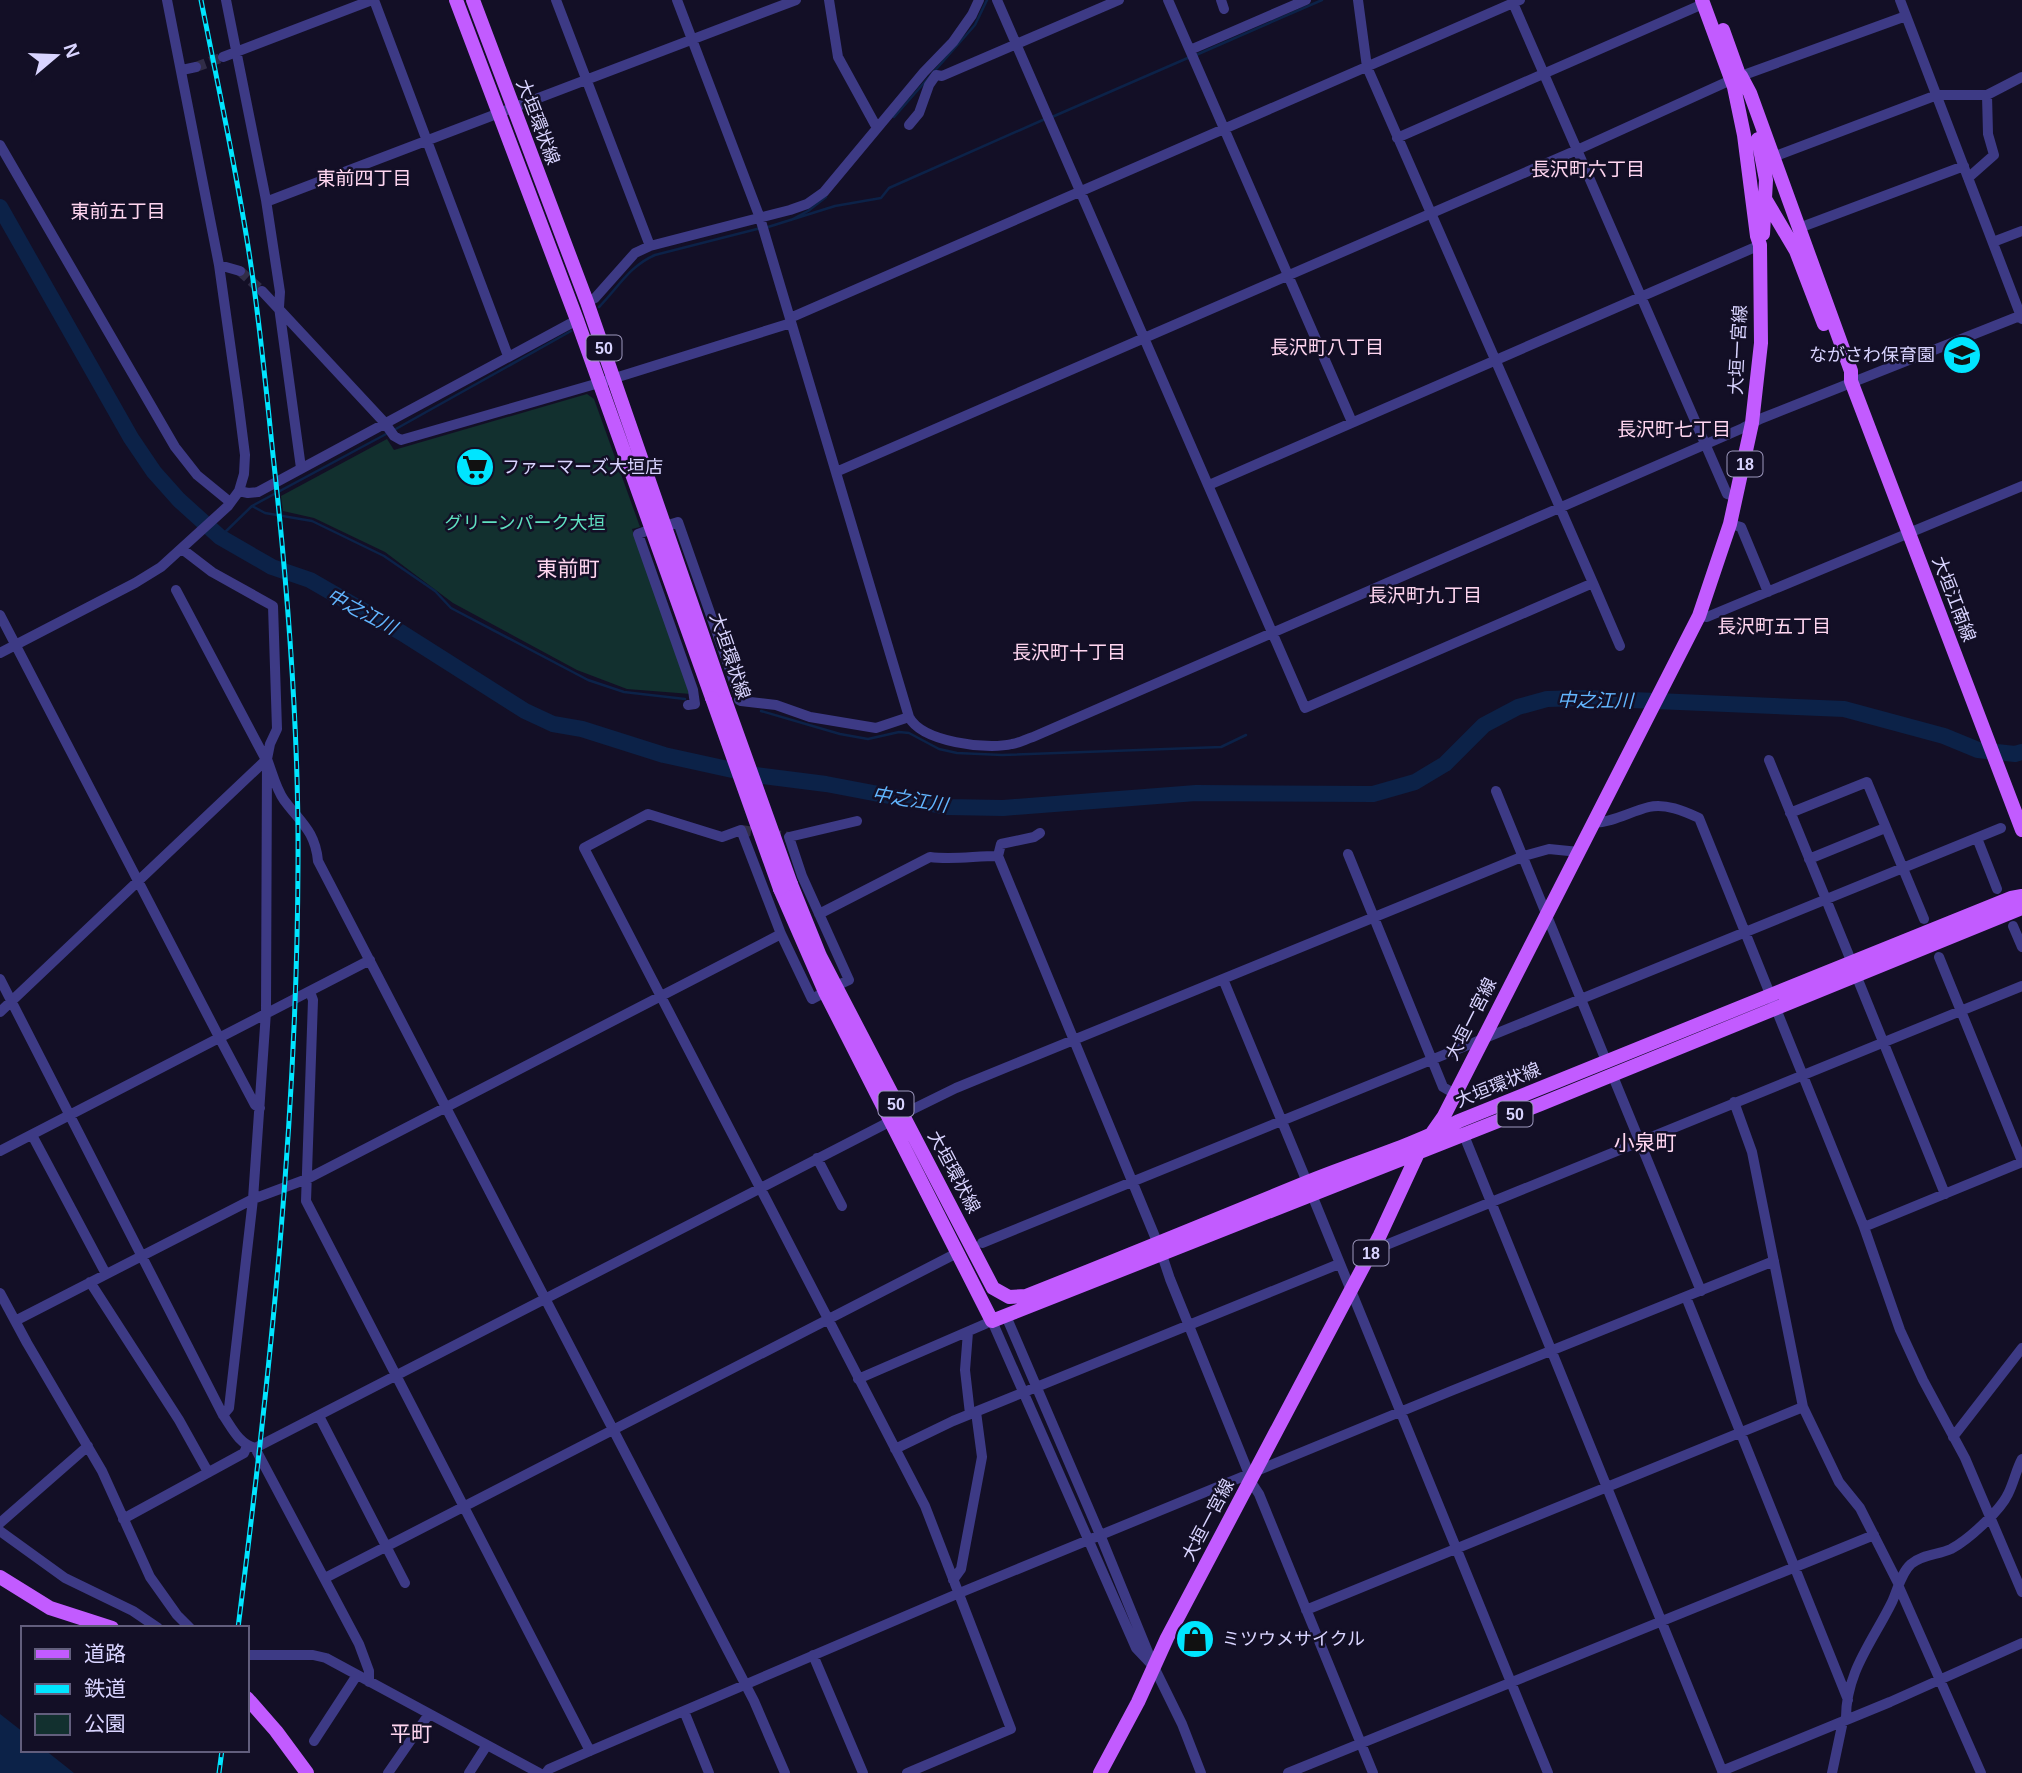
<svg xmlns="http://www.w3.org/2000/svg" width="2022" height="1773" viewBox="0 0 2022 1773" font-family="Arial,'Noto Sans JP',sans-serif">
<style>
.green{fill:#12302f}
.water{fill:#0c2248}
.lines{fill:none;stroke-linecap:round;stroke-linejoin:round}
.stream{stroke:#0c2248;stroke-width:2.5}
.river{stroke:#0c2248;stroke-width:16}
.minor-tunnel{stroke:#312d47;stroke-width:10;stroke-dasharray:10 5;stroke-linecap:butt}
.minor{stroke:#3d3a85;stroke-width:10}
.major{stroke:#c25bff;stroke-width:14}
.rail-casing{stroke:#00e5ff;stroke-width:5}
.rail{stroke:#130f26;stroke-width:2.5;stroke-dasharray:8;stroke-linecap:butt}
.major-bridge{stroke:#c25bff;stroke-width:14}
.labels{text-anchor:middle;stroke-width:5;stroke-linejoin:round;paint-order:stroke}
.shield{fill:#130f26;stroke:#9e99be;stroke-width:2}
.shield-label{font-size:16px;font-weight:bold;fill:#d9d4ff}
.street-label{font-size:18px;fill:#d9d4ff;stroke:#130f26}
.poi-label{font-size:18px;fill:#d9d4ff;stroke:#130f26;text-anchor:start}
.park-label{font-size:18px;fill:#5fe0c0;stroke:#130f26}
.neighbourhood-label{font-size:19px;fill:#ffd6f0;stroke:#130f26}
.water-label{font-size:19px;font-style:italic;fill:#62b6ff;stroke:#130f26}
.quarter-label{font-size:21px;fill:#ffd6f0;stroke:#130f26}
</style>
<rect width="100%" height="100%" fill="#130f26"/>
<!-- green -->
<path class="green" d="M587 394 594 399 640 527 632 529 691 694 627 689 577 670 453 603 385 552 314 518 283 511 281 496 387 439 394 450Z"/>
<!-- water -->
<path class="water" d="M0 1714 23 1732V1750H45L74 1773H0Z"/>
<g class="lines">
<!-- stream -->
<path class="stream" d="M1196 55 1322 0
M894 117 975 25 987 0
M1052 117 1190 57
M791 220 808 211 826 197
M768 227 835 206 881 198 889 188 1045 119
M599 307C618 288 629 266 655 255L761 228
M394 430 571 331
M252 506 265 513 312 521 384 556 435 591 451 608 588 680 624 692 685 699
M220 537 252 506 388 433
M761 711 840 734 868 739 899 732 909 733 939 749 957 753 1002 755 1221 747 1246 735"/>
<!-- river -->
<path class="river" d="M0 207 131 438 154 472 179 500 220 537 272 567 310 580 402 633 525 711 553 724 582 729 664 755 755 775 826 784 947 807 1003 808 1196 793 1373 794 1415 782 1445 764 1484 725 1518 707 1547 699 1585 698 1844 709 1944 736 1978 750 2015 754 2022 752"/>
<!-- minor-tunnel -->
<path class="minor-tunnel" d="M196 67 223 57
M240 271 262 291
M741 830 789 837"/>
<!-- minor -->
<path class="minor" d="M226 0 266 200 280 292 279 307 301 468
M374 0 508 356
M556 0 650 246
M677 0 760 218 909 717 876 728 810 717 776 705 741 701
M829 0 838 57 877 128
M997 0 1305 708 1593 583 1367 67 1358 0
M1168 0 1352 422
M1221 0 1224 9
M1900 0 2022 319
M1513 3 1727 494 1737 497
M1190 50 1306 0
M223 57 372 0
M182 70 196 67
M1741 76 1906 16
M909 125 919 113 929 85 936 75 942 76 1119 0
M1397 138 1703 4
M0 145 175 447 197 475 230 502
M1773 157 1937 95H1987L2022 77
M1968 178 1994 155 1988 134 1987 95
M266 200H271L796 0
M1799 228 1964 166
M1993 242 2022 231
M219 265 240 271
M262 291 384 422 394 436 401 440 599 383 791 323
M587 302 595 298 635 253 650 246 790 210 807 204 824 192 924 72 953 42 972 15 979 0
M790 318 1520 0
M836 472 1577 150 1731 80
M1209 485 1760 245
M239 491 248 493 258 492 577 320
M1730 524 1741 527 1768 592
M665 526 678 522 741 701 739 700
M652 529 638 534 693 690 695 704 688 705
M182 549 212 572 273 606 277 729 270 744 267 759 266 1012 253 1199 229 1408 223 1415
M1593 583 1620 646
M176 590 266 760
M0 615 219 1037 255 1105 260 1108
M1699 616 1707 617 2022 486
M0 653 135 583 161 567 228 506 239 491 244 474 245 455 238 400 219 265 167 0
M909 717C922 742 986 750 1012 744 1019 743 1026 739 1033 737L1743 428 1760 419 2022 315
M267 759C272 772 276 789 284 800 301 823 315 831 318 861L754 1701 785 1773
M1769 760 1852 963
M1496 791 1607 1063
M1790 813 1867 782 1924 919
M1593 823C1614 822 1629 812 1649 807 1665 803 1684 811 1699 818L1864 1227 1900 1330 1923 1380 1965 1458 2022 1592
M1977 838 1997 889
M1348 854 1443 1087 1455 1094
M998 856 1158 1244
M1809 859 1885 828
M819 914 930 857C952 860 975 856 998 856L1001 844 1034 837 1040 833
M2013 926 2022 947
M1939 957 2022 1161
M1856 975 1945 1194
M0 979 223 1415C232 1428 239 1444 255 1448L891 1121
M1223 979 1307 1182
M836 986 849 980 802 876 789 837 857 821
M310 992 313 1000 306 1201 590 1751
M825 992 812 999 781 934 741 830 722 837 648 814 584 848 925 1506 1011 1729 907 1773
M0 1012 267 759
M1612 1074 1701 1291
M1734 1102 1752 1152 1803 1407 1839 1482 1860 1508 1898 1583
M901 1115 956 1088 1524 856 1549 849 1579 852
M1463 1133 1723 1773
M32 1135 106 1274
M0 1151 370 960
M817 1158 842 1206
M1312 1195 1548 1773
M1864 1227 2022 1162
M1377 1241 1386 1245 2022 986
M982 1243 2001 828
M1162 1255 1170 1279 1249 1474
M90 1282 179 1420 208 1472
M0 1293 27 1343 102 1471 150 1577 177 1615 190 1628
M1686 1297 1848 1700
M1006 1316 1101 1537 1154 1667 1182 1724 1201 1773
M15 1321 253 1199 307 1179 781 934
M968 1332 965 1370 970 1414
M858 1379 992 1321 1136 1648 1154 1667
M319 1416 405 1583
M1953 1437 2022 1348
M255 1448 359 1644 369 1671V1682
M895 1449 953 1421 1339 1264
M1251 1482 1259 1494 1373 1773
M123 1519 244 1453 247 1446
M0 1523 88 1446
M0 1531 65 1578 133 1611 158 1628
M325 1578 957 1253
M953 1580 961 1569 982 1457 976 1412
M1899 1587 1981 1773
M1306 1610 1803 1407
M247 1655H313L326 1658 539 1773
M813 1655 863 1773
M684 1711 709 1773
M1846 1720C1845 1673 1873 1641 1892 1602 1898 1589 1901 1573 1911 1564 1923 1554 1938 1555 1951 1549 1968 1540 2000 1511 2008 1494 2014 1482 2016 1470 2022 1459
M314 1741 357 1675
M1722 1771 1890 1702 2022 1643
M388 1773 429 1714
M469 1773 487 1745
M546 1773 549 1769 590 1751 957 1594 1451 1391 1774 1261
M1288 1773 1874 1535
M1832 1773 1843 1721"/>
<!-- major -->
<path class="major" d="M456 0 577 320 712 698
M473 0 587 302 725 700
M1723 30 1742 83
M1741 76 1750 93 1851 371V381L2022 830
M1758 139 1766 180 1763 234
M1764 197 1796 251 1824 324
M791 884 820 956 993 1288 1009 1297 1026 1296C1120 1259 1212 1221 1305 1183 1356 1162 1410 1147 1459 1121L2011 898 2022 896
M780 889 825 992 992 1321 1541 1104 2022 908
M0 1577 50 1608 112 1628
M247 1698 276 1731 307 1773
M1100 1773 1138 1702 1167 1638 1380 1235 1418 1153 1444 1116 1699 616 1730 524 1752 423 1761 343 1760 245 1757 236 1744 135 1734 87 1702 0"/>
<defs>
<path id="rail" d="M201 0C218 86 237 172 250 259 260 324 266 389 273 455 288 591 299 728 298 865 297 1121 270 1375 238 1628
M219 1773 222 1750"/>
</defs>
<!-- rail casing -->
<use href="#rail" class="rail-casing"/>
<!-- rail -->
<use href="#rail" class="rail"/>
<!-- major-bridge -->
<path class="major-bridge" d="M712 698 780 889
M725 700 791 884"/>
</g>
<!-- icons -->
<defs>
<symbol id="school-disc" viewBox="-11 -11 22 22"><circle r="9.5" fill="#00e5ff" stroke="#130f26"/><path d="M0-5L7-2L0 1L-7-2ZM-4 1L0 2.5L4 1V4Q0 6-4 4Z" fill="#111"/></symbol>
<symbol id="supermarket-disc" viewBox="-11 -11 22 22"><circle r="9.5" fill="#00e5ff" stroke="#130f26"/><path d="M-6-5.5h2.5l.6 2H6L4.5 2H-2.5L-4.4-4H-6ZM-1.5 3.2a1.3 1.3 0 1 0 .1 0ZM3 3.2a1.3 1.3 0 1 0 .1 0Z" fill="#111"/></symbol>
<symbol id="shop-disc" viewBox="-11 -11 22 22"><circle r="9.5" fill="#00e5ff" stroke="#130f26"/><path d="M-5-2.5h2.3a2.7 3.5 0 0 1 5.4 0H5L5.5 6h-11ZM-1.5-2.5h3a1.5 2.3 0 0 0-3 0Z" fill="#111"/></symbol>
</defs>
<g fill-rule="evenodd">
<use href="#school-disc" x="1940" y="333" width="44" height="44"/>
<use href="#supermarket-disc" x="453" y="445" width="44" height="44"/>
<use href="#shop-disc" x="1173" y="1617" width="44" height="44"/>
</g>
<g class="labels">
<!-- shield labels -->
<g class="shield">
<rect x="586.5" y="335.5" width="35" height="25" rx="5"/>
<rect x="1727.5" y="451.5" width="35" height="25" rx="5"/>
<rect x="878.5" y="1091.5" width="35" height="25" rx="5"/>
<rect x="1497.5" y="1101.5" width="35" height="25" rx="5"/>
<rect x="1353.5" y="1240.5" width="35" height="25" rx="5"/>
</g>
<g class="shield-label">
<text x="604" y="354">50</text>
<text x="1745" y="470">18</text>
<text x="896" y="1110">50</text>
<text x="1515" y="1120">50</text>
<text x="1371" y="1259">18</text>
</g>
<!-- street labels -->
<g class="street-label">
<text transform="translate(538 122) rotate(69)" y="6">大垣環状線</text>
<text transform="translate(1738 350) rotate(-87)" y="6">大垣一宮線</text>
<text transform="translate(1954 599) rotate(69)" y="6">大垣江南線</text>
<text transform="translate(730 656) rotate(71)" y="6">大垣環状線</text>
<text transform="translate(1471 1019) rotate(-63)" y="6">大垣一宮線</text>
<text transform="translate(1498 1085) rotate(-22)" y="6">大垣環状線</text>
<text transform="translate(954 1172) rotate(62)" y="6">大垣環状線</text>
<text transform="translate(1208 1520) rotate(-62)" y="6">大垣一宮線</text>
</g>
<!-- poi labels -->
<g class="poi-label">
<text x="1935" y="361" text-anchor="end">ながさわ保育園</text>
<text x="502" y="473">ファーマーズ大垣店</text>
<text x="1222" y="1645">ミツウメサイクル</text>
</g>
<!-- park labels -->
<g class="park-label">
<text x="525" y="529">グリーンパーク大垣</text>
</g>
<!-- neighbourhood labels -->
<g class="neighbourhood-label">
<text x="1588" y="176">長沢町六丁目</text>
<text x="364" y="185">東前四丁目</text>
<text x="118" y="218">東前五丁目</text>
<text x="1327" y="354">長沢町八丁目</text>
<text x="1674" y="436">長沢町七丁目</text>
<text x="1425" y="602">長沢町九丁目</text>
<text x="1774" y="633">長沢町五丁目</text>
<text x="1069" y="659">長沢町十丁目</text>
</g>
<!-- water labels -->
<g class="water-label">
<text transform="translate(362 611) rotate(28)" y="7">中之江川</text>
<text transform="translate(1595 700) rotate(1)" y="7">中之江川</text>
<text transform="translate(910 799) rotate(9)" y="7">中之江川</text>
</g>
<!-- quarter labels -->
<g class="quarter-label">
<text x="568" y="576">東前町</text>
<text x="1645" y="1150">小泉町</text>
<text x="411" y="1741">平町</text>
</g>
</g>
<!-- legend -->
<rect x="21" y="1626" width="228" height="126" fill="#130f26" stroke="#625e7d" stroke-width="2"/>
<rect x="35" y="1649" width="35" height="10" fill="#c25bff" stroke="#625e7d" stroke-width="2"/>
<text x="84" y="1661" font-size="21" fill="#d9d4ff">道路</text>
<rect x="35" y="1684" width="35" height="10" fill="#00e5ff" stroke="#625e7d" stroke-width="2"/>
<text x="84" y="1696" font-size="21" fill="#d9d4ff">鉄道</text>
<rect x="35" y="1714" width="35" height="21" fill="#12302f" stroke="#625e7d" stroke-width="2"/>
<text x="84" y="1731" font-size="21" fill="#d9d4ff">公園</text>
<!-- north arrow -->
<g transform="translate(56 56) rotate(71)" stroke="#130f26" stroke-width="5" paint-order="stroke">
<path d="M0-5L12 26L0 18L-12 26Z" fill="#d9d4ff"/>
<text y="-10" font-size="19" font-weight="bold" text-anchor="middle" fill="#d9d4ff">N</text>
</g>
</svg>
